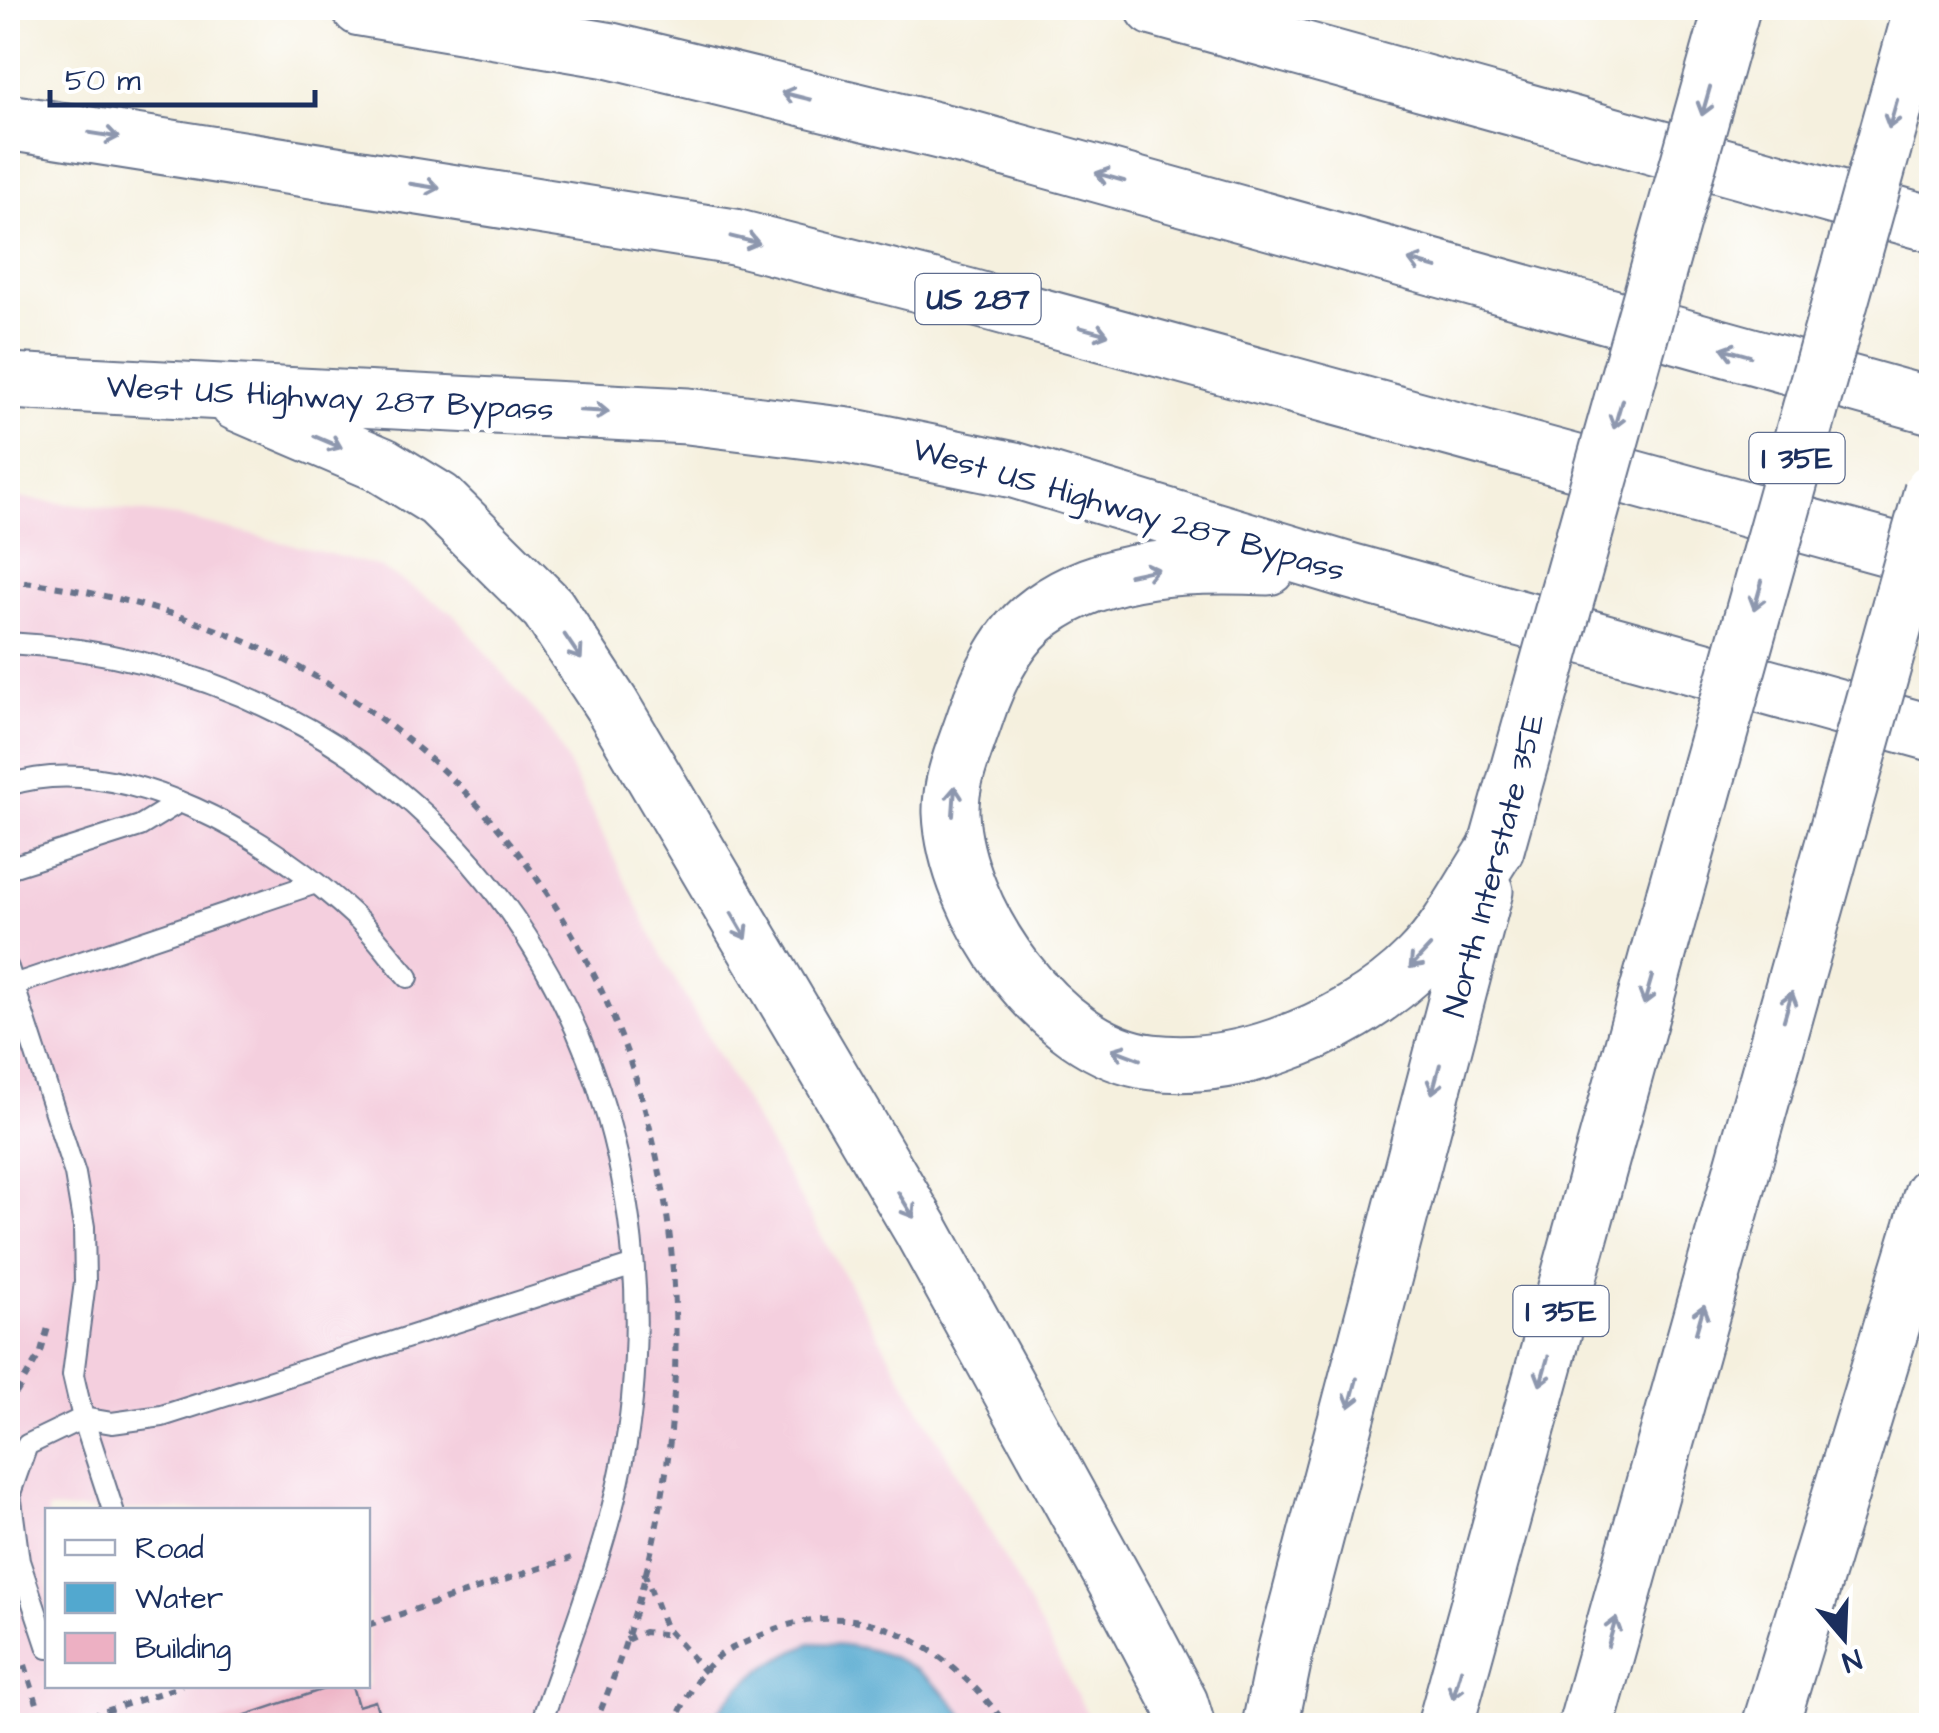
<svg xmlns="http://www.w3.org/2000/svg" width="1939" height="1733" viewBox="0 0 1939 1733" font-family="'Architects Daughter',sans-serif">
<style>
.built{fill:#f4cfde;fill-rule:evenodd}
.water{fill:#52a8cf;stroke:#366c96;stroke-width:2.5}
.building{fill:#edb0c3}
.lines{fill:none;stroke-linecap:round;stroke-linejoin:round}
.lane-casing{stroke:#67738b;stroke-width:24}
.secondary-casing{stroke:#67738b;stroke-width:59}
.highway-casing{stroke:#67738b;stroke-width:59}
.path{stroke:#67738b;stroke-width:6;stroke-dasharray:8 8;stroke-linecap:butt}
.lane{stroke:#fff;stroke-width:20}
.secondary{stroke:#fff;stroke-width:55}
.highway{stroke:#fff;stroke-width:55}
.secondary-bridge-casing{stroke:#67738b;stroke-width:59;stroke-linecap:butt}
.highway-bridge-casing{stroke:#67738b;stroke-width:59;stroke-linecap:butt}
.secondary-bridge{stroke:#fff;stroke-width:55}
.highway-bridge{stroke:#fff;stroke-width:55}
.oneway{stroke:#8d97ae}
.labels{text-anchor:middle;stroke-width:10;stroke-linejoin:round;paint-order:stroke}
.shield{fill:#fff;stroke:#5f6d8e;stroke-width:2.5}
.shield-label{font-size:30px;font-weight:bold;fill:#1b2f5e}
.street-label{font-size:32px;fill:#1b2f5e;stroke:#fff}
</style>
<rect width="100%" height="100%" fill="#fff"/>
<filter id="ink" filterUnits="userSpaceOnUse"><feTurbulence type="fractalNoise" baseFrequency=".01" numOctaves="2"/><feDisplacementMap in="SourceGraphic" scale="20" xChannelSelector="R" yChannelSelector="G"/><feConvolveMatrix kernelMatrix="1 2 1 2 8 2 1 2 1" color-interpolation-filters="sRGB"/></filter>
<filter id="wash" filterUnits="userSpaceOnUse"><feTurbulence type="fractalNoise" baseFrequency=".0048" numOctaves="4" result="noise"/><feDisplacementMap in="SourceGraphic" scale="40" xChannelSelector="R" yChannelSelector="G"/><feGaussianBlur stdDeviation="2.25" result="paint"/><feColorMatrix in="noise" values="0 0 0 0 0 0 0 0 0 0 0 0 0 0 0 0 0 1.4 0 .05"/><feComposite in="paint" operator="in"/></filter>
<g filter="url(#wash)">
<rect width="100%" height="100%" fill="#f5f0de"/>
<!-- built -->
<path class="built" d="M8 497 180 517 378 566 453 613 554 735 663 958 995 1540 1093 1725 8 1726ZM48 1510H368V1686H48Z"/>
<!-- water -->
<path class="water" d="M811 1643C883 1643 929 1666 971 1725H708C736 1685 766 1662 811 1643Z"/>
<g id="blocks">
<!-- building -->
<path class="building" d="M333 1686H352L358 1706 375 1701 383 1726H213Z"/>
</g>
</g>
<g filter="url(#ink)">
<use href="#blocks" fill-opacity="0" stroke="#67738b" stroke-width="2.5"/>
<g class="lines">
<defs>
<path id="lane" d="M8 643C413 664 670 1004 632 1399 621 1514 577 1618 540 1726
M8 785C125 748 274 840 358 919 376 936 391 958 408 977
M8 868 140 826 176 804
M8 968 75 1174 84 1227 85 1282 73 1375 83 1418 112 1423 162 1416 631 1266
M13 985 316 883
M48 1648 19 1561 10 1493 27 1445 83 1418 113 1510"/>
<path id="secondary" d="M1154 8 1932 224
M8 381 688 416 849 436 1014 470 1346 570 1932 733
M237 403 382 465 439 500 548 608 611 704 921 1229 1131 1610 1180 1703 1187 1726
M1268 567C1192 564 1107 564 1042 611 1007 636 988 678 975 718 965 748 950 780 951 813 955 910 1049 1050 1152 1062 1194 1067 1238 1060 1278 1046 1328 1029 1381 1000 1419 961 1450 930 1472 885 1496 849
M1270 1726 1285 1653 1485 891
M1770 1726 1932 1194"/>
<path id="highway" d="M360 8 607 50 964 137 1932 406
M8 122 734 237 966 296 1932 560
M1445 1726 1674 896
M1586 1726 1809 931"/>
</defs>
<!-- lane casing -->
<use href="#lane" class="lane-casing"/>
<!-- secondary casing -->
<use href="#secondary" class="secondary-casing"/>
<!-- highway casing -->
<use href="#highway" class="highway-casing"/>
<!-- path -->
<path class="path" d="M8 580C591 644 810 1224 594 1726
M8 1407 41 1352 49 1324
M644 1572 665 1627 705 1672
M368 1625 571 1558
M626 1640 644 1632 671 1635
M25 1665 44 1726
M60 1726 182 1686
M673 1726C683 1705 697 1675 714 1660 726 1649 747 1642 762 1635 861 1589 949 1647 1007 1726"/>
<!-- lane -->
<use href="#lane" class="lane"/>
<!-- secondary -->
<use href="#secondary" class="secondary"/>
<!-- highway -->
<use href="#highway" class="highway"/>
<defs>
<path id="secondary-bridge" d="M1496 849 1732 8"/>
<path id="highway-bridge" d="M1674 896 1919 20
M1809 931 1932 491"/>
</defs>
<!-- secondary-bridge casing -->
<use href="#secondary-bridge" class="secondary-bridge-casing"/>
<!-- highway-bridge casing -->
<use href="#highway-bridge" class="highway-bridge-casing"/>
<!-- secondary-bridge -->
<use href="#secondary-bridge" class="secondary-bridge"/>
<!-- highway-bridge -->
<use href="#highway-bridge" class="highway-bridge"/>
</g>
<!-- one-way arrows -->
<defs><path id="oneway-shaft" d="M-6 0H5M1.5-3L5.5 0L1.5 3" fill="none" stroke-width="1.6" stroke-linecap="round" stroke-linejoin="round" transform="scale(2.5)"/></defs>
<g class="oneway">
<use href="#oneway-shaft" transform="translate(796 96) rotate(-166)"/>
<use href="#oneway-shaft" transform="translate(1706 101) rotate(106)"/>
<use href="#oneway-shaft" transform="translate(1893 114) rotate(106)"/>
<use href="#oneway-shaft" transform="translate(104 135) rotate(9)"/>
<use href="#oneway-shaft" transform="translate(1110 177) rotate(-164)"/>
<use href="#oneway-shaft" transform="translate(425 186) rotate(9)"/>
<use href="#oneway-shaft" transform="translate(745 240) rotate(14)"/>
<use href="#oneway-shaft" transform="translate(1423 264) rotate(-164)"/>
<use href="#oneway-shaft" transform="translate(1094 331) rotate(15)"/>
<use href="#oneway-shaft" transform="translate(1736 352) rotate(-164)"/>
<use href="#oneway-shaft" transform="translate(594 411) rotate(3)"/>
<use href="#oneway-shaft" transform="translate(1618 414) rotate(106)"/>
<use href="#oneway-shaft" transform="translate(328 442) rotate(23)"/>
<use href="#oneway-shaft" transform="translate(1144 572) rotate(-12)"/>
<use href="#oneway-shaft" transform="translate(1758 595) rotate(106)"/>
<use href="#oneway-shaft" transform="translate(573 647) rotate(56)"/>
<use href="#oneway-shaft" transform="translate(954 801) rotate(-86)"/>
<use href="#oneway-shaft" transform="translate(739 926) rotate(60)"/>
<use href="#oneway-shaft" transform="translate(1420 957) rotate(133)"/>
<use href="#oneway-shaft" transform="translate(1648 990) rotate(106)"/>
<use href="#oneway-shaft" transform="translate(1788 1006) rotate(-74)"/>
<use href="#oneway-shaft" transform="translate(1126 1054) rotate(-159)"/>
<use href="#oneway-shaft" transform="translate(1436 1079) rotate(105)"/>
<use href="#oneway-shaft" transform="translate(906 1205) rotate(58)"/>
<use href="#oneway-shaft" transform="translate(1700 1319) rotate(-74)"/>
<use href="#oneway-shaft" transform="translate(1544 1371) rotate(106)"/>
<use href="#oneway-shaft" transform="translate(1353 1393) rotate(105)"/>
<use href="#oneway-shaft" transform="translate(1612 1632) rotate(-74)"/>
<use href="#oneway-shaft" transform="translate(1457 1684) rotate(106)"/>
</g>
</g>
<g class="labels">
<!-- shield labels -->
<g class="shield">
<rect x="915.5" y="274" width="125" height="50" rx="8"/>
<rect x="1749.5" y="433" width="95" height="50" rx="8"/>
<rect x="1513.5" y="1286" width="95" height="50" rx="8"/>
</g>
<g class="shield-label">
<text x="978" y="309">US 287</text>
<text x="1797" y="468">I 35E</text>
<text x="1561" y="1321">I 35E</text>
</g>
<!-- street labels -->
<g class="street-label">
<text transform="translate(330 397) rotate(3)" y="11">West US Highway 287 Bypass</text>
<text transform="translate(1129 509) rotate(16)" y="11">West US Highway 287 Bypass</text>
<text transform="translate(1493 865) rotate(-75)" y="11">North Interstate 35E</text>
</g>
</g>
<!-- margin -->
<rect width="1939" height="1733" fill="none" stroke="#fff" stroke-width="40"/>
<!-- legend -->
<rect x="45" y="1508" width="325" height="180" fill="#ffffff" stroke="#a4acbf" stroke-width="2.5"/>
<rect x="65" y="1540" width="50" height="15" fill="#ffffff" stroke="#a4acbf" stroke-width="2.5"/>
<text x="135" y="1558" font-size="30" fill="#1b2f5e">Road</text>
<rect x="65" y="1583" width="50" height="30" fill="#52a8cf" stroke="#a4acbf" stroke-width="2.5"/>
<text x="135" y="1608" font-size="30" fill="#1b2f5e">Water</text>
<rect x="65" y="1633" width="50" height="30" fill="#edb0c3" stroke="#a4acbf" stroke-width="2.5"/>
<text x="135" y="1658" font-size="30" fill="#1b2f5e">Building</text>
<!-- north arrow -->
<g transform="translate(1844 1638) rotate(161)" stroke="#ffffff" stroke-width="8" paint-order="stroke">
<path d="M0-8L18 38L0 25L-18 38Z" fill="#1b2f5e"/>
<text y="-15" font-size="28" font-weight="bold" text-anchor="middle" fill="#1b2f5e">N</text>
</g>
<!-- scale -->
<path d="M50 90v15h265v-15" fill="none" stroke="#1b2f5e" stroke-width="5"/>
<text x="65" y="90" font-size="30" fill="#1b2f5e" stroke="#ffffff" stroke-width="8" paint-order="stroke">50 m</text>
</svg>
